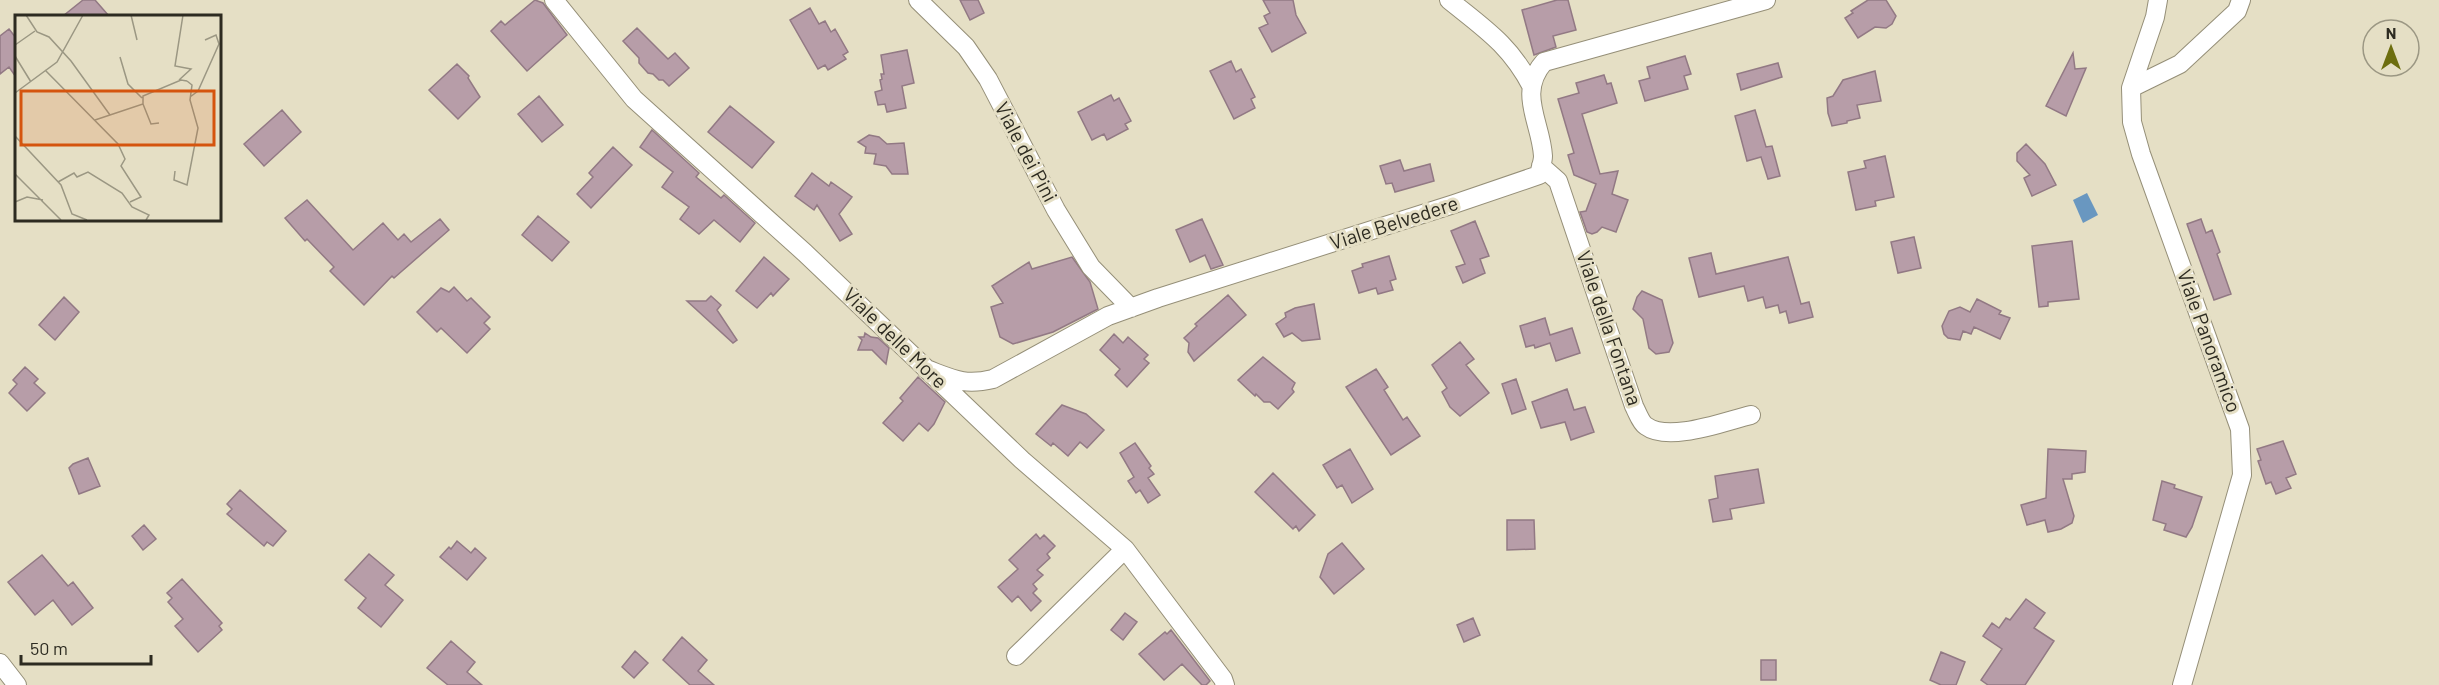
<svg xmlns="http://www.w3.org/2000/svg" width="2439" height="685" viewBox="0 0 2439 685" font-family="Barlow,sans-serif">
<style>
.water{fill:#6997c0}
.building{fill:#b79da8;stroke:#927984;stroke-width:1.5}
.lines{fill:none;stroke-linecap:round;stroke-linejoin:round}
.street-casing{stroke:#958f78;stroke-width:20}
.street{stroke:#fff;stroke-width:18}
.labels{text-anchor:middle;stroke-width:6;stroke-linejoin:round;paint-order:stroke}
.street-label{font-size:20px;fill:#2d2b21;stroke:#e5dfc5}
.inset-road{fill:none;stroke:#9b9783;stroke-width:1.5}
.view{fill:#d5540e;fill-opacity:0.15;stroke:#d5540e;stroke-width:3}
.inset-edge{fill:none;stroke:#2d2b21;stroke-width:3}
</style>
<rect width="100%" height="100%" fill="#e5dfc5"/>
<!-- water -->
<path class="water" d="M2087 193 2098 215 2083 223 2073 200Z"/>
<!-- building -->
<path class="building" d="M83 0H95L109 16H63Z
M535 0 543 3 567 35 527 71 491 31 501 21 505 25Z
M960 0H978L984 13 970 20Z
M1263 0H1293L1296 15 1306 33 1272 52 1259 28 1268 24 1264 16 1270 13Z
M1557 0H1568L1576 30 1553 36 1556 47 1534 55 1522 10Z
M1868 0H1886L1896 16 1892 24 1886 28 1875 27 1858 38 1845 18 1853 13 1851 11Z
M810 8 819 24 825 21 831 32 835 29 848 52 843 55 846 59 828 70 825 65 818 69 790 20Z
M637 28 668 59 675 53 689 68 669 86 663 80H659L653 74 648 73 639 63V58L623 41Z
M9 29 16 38V77L9 67 0 74V36Z
M907 50 914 83 902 86 906 108 887 112 885 104 878 105 875 92 882 90 880 80 882 79 881 74H884L881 55Z
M2073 53 2075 69 2086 68 2066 116 2046 106Z
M1685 56 1691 74 1684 76 1688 89 1645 101 1639 81 1650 78 1647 67Z
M1231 61 1236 72 1241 69 1255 97 1251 99 1255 108 1234 119 1210 71Z
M1778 63 1782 77 1741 90 1737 74Z
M457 64 469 76 468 78 480 97 458 119 429 90Z
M1875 71 1881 101 1857 105 1860 118 1847 121V123L1832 126 1828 113 1827 98 1833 96 1843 80Z
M1604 75 1607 84 1611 83 1617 103 1582 114 1600 174 1618 171 1612 194 1628 200 1616 232 1602 227 1597 232 1592 234 1587 232 1580 212 1586 211 1596 184 1574 175 1568 155 1574 153 1558 99 1579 93 1576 83Z
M1111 95 1114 101 1119 98 1131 121 1125 124 1128 129 1107 140 1104 134 1092 140 1078 112Z
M539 96 563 125 542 142 518 114Z
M730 106 774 142 752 168 708 132Z
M282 110 301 132 264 166 244 144Z
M1755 110 1766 147 1772 146 1780 176 1768 179 1761 157 1747 161 1735 116Z
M652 130 699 173 696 177 721 198 724 195 755 223 740 242 714 220 699 234 680 219 689 207 662 187 673 172 640 147Z
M869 135 879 137 887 144 904 143 908 174H892L886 166 874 164 876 154 865 153 866 147 858 142Z
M2026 144 2045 164 2056 185 2032 196 2024 178 2030 175 2017 161V153Z
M613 147 632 165 591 208 577 194 593 177 589 173Z
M1885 156 1894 197 1875 201 1876 206 1856 210 1848 172 1866 168 1864 161Z
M1400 160 1404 171 1430 164 1434 181 1395 192 1392 183 1386 184 1380 166Z
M812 173 829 186 831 182 852 197 839 214 852 234 840 241 817 205 814 210 795 196Z
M307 200 353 250 383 223 398 240 404 234 411 242 440 219 449 230 394 278 392 276 364 305 330 271 334 267 307 239 305 241 285 218Z
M538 216 569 242 552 261 522 235Z
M1202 219 1223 265 1211 269 1205 255 1190 262 1176 230Z
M2201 219 2206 233 2212 230 2220 252 2217 254 2231 294 2214 300 2187 224Z
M1475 221 1489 256 1480 259 1485 273 1463 283 1456 267 1465 264 1451 231Z
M1914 237 1921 268 1898 273 1891 242Z
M2072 241 2079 299 2048 302V306L2039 307 2032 246Z
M1711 253 1716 274 1788 257 1801 304 1809 302 1813 317 1789 323 1786 311 1780 313 1778 305 1766 308 1763 297 1748 301 1744 286 1699 297 1689 258Z
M1389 256 1396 279 1390 281 1393 290 1378 294 1376 288 1359 293 1352 271 1363 267 1362 264Z
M764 257 789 279 773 296 771 293 757 308 736 291Z
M1072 257 1090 282 1098 309 1053 332 1013 344 1000 337 991 307 1003 303 992 286 1029 262 1032 269Z
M454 287 467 301 471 298 490 317 484 323 490 329 467 353 441 328 437 332 417 312 441 288 449 292Z
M1642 291 1662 300 1673 343 1669 352 1656 354 1649 348 1643 319 1633 309 1637 297Z
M1228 295 1246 315 1194 361 1188 352 1189 343 1184 338 1197 326 1195 324Z
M711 296 721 305 717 310 737 340 733 343 687 301H706Z
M64 297 79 312 55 340 39 325Z
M1977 299 2001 311 1999 314 2010 318 2000 339 1974 327 1971 334 1963 331 1960 340 1948 338 1944 334 1942 326 1949 311 1960 307 1970 312Z
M1314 304 1320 339 1302 341 1292 333 1284 337 1276 324 1286 317 1285 313 1295 308Z
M1545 318 1550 335 1572 328 1580 353 1556 361 1550 343 1535 348 1534 345 1526 347 1520 326Z
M865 333 871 337 878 338 889 348 886 364 872 350H858L862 340 859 337H864Z
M1114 334 1123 343 1128 337 1148 355 1144 359 1149 363 1127 387 1115 375 1120 369 1100 350Z
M1460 342 1474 359 1466 365 1489 393 1460 416 1450 407 1442 392 1447 388 1432 365Z
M1263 357 1295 383 1292 389 1294 392 1278 409 1270 402H1264L1256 394 1255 396 1238 380Z
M25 367 38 379 34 383 45 393 27 411 9 393 17 384 13 380Z
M1376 369 1388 387 1384 390 1403 420 1407 417 1420 436 1391 455 1346 387Z
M918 377 945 402 934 424 928 431 919 423 903 441 883 423 903 401 900 398Z
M1516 379 1526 409 1512 414 1502 384Z
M1567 389 1574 410 1585 407 1594 432 1571 440 1565 422 1541 428 1532 402Z
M1062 405 1086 414 1104 430 1087 448 1080 442 1068 456 1053 443 1051 446 1036 434Z
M2283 441 2296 474 2286 478 2291 488 2276 494 2271 482 2266 484 2258 461 2261 460 2257 449Z
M1135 443 1151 466 1149 468 1154 474 1148 478 1160 495 1148 503 1140 490 1136 493 1128 481 1134 477 1120 453Z
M1350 449 1373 489 1352 503 1342 485 1337 488 1323 465Z
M2048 449 2086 451 2085 472 2072 474V479H2063L2074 516 2072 523 2061 529 2048 532 2045 520 2027 525 2021 505 2046 498Z
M88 458 100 486 79 494 69 468 73 464Z
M1758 469 1764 503 1730 509 1732 519 1713 522 1709 500 1718 498 1715 476Z
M1273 473 1315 515 1299 531 1296 526 1293 529 1255 492Z
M2162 481 2175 485 2174 488 2202 497 2192 527 2186 537 2164 530 2166 524 2153 520Z
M240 490 286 531 273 546 267 542 264 546 227 514 232 509 227 504Z
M1507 520H1534L1535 549 1507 550Z
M144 525 156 539 143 550 132 536Z
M1036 534 1040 539 1044 535 1055 546 1047 554 1050 558 1037 570 1043 575 1033 584 1037 589 1033 593 1041 601 1031 611 1018 596 1012 602 998 587 1018 569 1009 560Z
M457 541 471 553 475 548 486 558 467 580 440 557 449 547 451 549Z
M1342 543 1364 569 1334 594 1320 577 1328 554Z
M369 554 394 575 385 585 403 600 381 627 358 608 366 598 345 580Z
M42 555 68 586 73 582 93 608 72 625 53 600 35 615 8 582Z
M182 579 222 623 219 626 222 630 198 652 175 626 183 619 168 602 172 598 167 593Z
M2026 599 2045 613 2034 628 2054 641 2025 685H1988L1981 680 2002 649 1983 636 1992 623 1999 628 2006 618 2010 620Z
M1125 613 1137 622 1123 640 1111 630Z
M1473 618 1480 635 1464 642 1457 625Z
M1171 630 1210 681 1206 685H1202L1182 664 1164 680 1139 654 1165 632 1167 634Z
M682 637 707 660 698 671 714 685H690L663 660Z
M451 641 475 662 467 672 482 685H448L427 668Z
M635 651 648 663 634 678 622 667Z
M1941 652 1965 662 1956 685H1941L1930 680Z
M1761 660H1776V680H1761Z"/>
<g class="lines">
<defs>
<path id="street" d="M554 0 634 99 805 253 1022 460 1125 549 1223 679 1225 685
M918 0 966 47 988 79 1056 210 1091 267 1131 308
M1449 0C1485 29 1510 45 1532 87
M2158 0 2155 17 2131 88 2132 122 2141 154 2240 429 2242 475 2182 685
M2131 88 2180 64 2237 11 2241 0
M1541 166 1558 181 1634 406C1637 412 1641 423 1646 426 1669 443 1725 421 1751 415
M926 369C953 379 964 386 993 379L1108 316 1158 298 1454 204 1539 175C1540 169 1543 162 1543 156 1541 122 1517 93 1544 62L1766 0
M1016 656 1125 549
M0 663 17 685"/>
</defs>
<!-- street casing -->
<use href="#street" class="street-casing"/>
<!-- street -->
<use href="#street" class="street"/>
</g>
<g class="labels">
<!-- street labels -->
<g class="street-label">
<text transform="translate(1026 152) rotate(62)" y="7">Viale dei Pini</text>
<text transform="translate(1394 223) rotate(-18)" y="7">Viale Belvedere</text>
<text transform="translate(1609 328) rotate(71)" y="7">Viale della Fontana</text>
<text transform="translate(895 338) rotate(44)" y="7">Viale delle More</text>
<text transform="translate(2209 341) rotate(70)" y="7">Viale Panoramico</text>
</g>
</g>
<!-- overview -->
<g transform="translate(15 15)">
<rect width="206" height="206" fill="#e5dfc5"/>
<path class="inset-road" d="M11 0 22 17 34 22 56 46 95 100M116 0 122 25M0 30 20 16M0 41 16 67M105 42 113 69 127 83M30 55 103 129 110 144 106 151 126 182 115 187M164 65 176 54 160 51 168 0M0 78 42 47 68 0M175 82 183 76 204 29 201 20 190 25M128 89 136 109 144 108M80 105 128 89V81L166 65 172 66M0 121 46 170 57 199 72 205M160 156 159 165 172 170 183 113 175 85 177 70 172 66M0 159 46 205M43 167 59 158 62 162 73 157 107 178 117 192 134 200 131 205M0 187 12 182 28 185"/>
<path class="view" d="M6 76H199V130H6Z"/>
<rect width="206" height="206" class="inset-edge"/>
</g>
<!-- north arrow -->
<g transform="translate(2391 48)"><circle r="28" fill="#e5dfc5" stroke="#9b9783" stroke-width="1.5"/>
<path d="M0-4.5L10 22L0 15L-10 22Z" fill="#6d6e0f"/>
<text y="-9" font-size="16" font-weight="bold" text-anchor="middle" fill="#2d2b21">N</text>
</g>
<!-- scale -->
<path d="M21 655v9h130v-9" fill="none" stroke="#2d2b21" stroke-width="3"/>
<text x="30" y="655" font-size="18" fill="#2d2b21" stroke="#e5dfc5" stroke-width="4.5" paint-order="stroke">50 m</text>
</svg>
